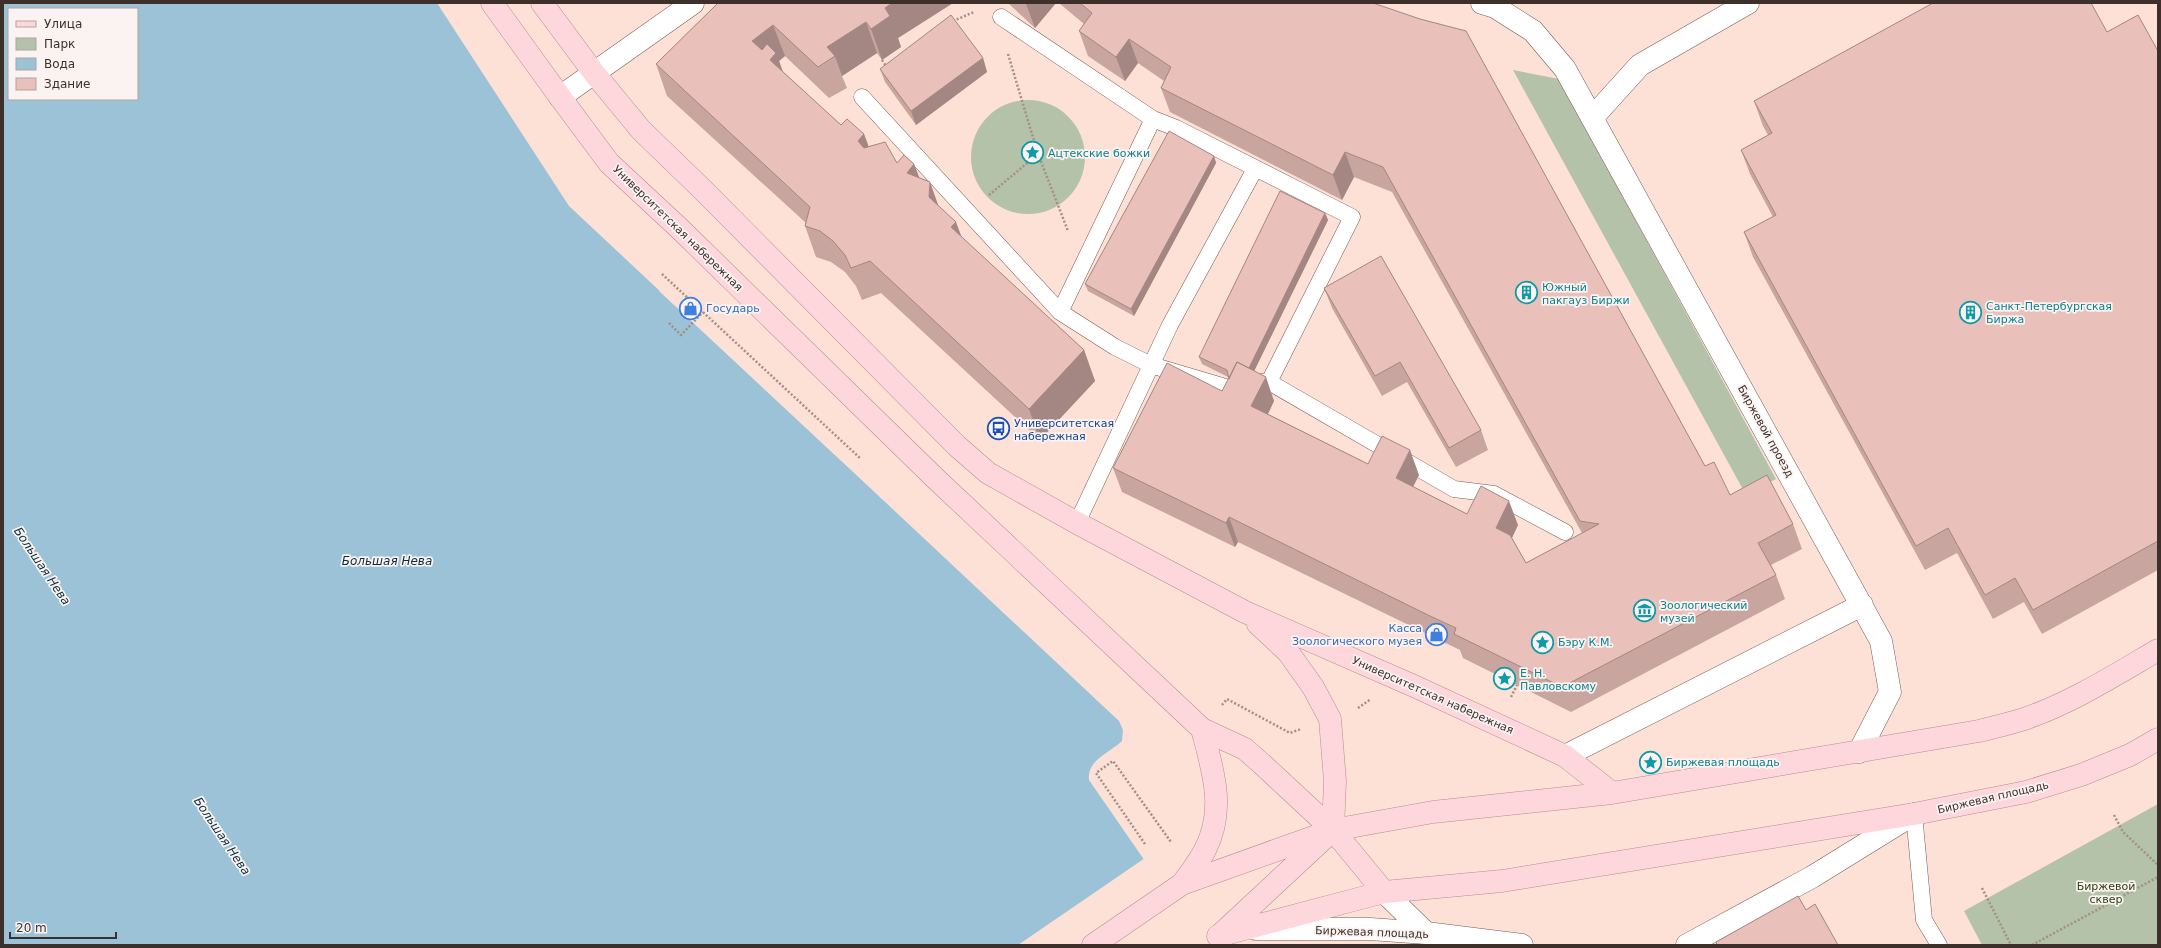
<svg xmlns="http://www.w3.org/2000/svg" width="2161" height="948" viewBox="0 0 2161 948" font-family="'DejaVu Sans',sans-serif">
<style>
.green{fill:#b3c2a9}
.water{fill:#9bc2d6;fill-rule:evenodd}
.pier{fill:#fde1d7}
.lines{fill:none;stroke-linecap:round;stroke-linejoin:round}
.service-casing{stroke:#785b50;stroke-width:17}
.minor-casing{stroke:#785b50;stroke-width:23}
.primary-casing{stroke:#b88c8f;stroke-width:23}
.path{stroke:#a48f87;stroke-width:2.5;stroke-dasharray:2 2;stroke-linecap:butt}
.service{stroke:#fff;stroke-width:16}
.minor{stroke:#fff;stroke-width:22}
.primary{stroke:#fdd7dc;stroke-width:22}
.wall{fill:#c9a5a0}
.shaded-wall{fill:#a48682}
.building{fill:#eac0ba;stroke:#a48682}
.labels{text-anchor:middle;stroke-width:3.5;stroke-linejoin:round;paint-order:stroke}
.culture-label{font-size:11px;fill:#0d838f;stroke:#fbf3f1;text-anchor:start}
.street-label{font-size:11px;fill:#3d302b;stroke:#fbf3f1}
.shop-label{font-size:11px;fill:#366cbe;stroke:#fbf3f1;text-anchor:start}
.transit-label{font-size:11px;fill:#164399;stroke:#fbf3f1;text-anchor:start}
.park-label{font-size:11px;fill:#2a4313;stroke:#fbf3f1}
.water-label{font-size:12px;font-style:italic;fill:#092d3c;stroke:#fbf3f1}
</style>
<rect width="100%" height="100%" fill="#fde1d7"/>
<!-- green -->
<path class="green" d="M1513 70 1559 79 1776 479 1746 495Z
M971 157a57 57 0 1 1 114 0a57 57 0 1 1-114 0Z
M2158 804V945H1982L1964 911Z"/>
<!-- water -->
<path class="water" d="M3 3H437L569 206 1119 721 1123 730 1122 741C1108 754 1087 760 1089 780L1203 945H3ZM9 9H137V99H9Z"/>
<!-- pier -->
<path class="pier" d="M661 290 848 464 847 466 659 291Z
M1145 858 1205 945H1018Z"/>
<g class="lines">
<defs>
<path id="service" d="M1001 17 1153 119 1176 128 1352 217 1269 382
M862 97 1060 312 1115 347 1151 365 1232 389
M1060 312 1153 119
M1258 382H1269L1454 489 1494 494 1565 532
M1077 523 1170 325 1255 169
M1914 814 1924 920 1939 945"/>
<path id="minor" d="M1482 3 1495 7 1533 31 1565 69 1881 641 1890 692 1859 752
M560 97 693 3
M1592 118 1640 65 1748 3
M1565 756 1862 605
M1384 892 1426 933
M1256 929H1370L1426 933 1522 945
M1687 945 1812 877 1914 814"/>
<path id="primary" d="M492 3 560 97 609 163 680 229 936 479 1202 729 1245 749 1262 764 1333 830 1384 892
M542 3 594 73 641 130 704 191 957 446 988 473 1077 523 1245 612 1414 686 1565 756 1612 793
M1182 884C1190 873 1199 862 1205 850 1226 809 1213 771 1202 729
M1220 935 1333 830 1335 781 1330 719 1313 687 1288 652 1258 624
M1218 936 1384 892 1502 881 1914 814 2026 792 2081 775 2130 755 2158 739
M1093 945 1182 884 1333 830 1433 812 1612 793 1979 731C1994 727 2009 724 2024 719 2071 703 2115 675 2158 650"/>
</defs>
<!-- service casing -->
<use href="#service" class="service-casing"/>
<!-- minor casing -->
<use href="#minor" class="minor-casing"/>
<!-- primary casing -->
<use href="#primary" class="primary-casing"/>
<!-- path -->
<path class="path" d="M953 21 974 12
M1008 54 1038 154 1068 231
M882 60 886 66
M989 195 1038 154
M662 274 861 459
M669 323 681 335 703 312
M1511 697 1517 685
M1222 705 1227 699 1290 733 1301 729
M1358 708 1371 699
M2114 815 2123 832 2158 865
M1145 844 1096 773 1113 761 1171 842
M1982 888 2011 945
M2032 945 2158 877"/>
<!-- service -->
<use href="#service" class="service"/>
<!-- minor -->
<use href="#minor" class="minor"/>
<!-- primary -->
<use href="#primary" class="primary"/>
</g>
<!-- wall -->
<path class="wall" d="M718 3H953L898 38 901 47 882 60 877 53 842 76 847 88 829 98 785 56 779 61 783 72 841 125 864 134 869 147 897 163 914 164 919 178 938 206 961 237 1084 350 1095 381 1040 440 881 293 862 300 856 286 845 272 831 262 816 257 805 226 806 223 667 96 656 64Z
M1008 3H1056L1035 28Z
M1059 3H1373L1705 466 1730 495 1793 524 1802 549 1771 565 1776 575 1785 599 1571 712 1463 658 1460 650 1238 542 1235 547 1122 492 1113 468 1222 391 1229 379 1228 377 1202 364 1199 357 1325 213 1328 220 1254 371 1274 401 1268 414 1368 464 1419 475 1413 487 1467 514 1518 525 1512 538 1526 563 1582 533 1392 192 1354 177 1342 200 1170 112 1161 88 1164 81 1138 63 1125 81 1088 56 1079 31 1084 24Z
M2107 32 2158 51V570L2042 634 2024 602 1993 619 1957 553 1925 570 1753 257 1744 232 1773 217 1750 174 1741 150 1768 135 1763 126 1754 101Z
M983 58 987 72 916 125 885 82 880 69Z
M1214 156 1216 163 1134 316 1088 291 1085 284Z
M1324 288 1481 430 1488 450 1456 467 1407 382 1382 396 1332 308Z"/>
<!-- shaded-wall -->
<path class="shaded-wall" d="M892 3H953L898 38 901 47 882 60 871 29 885 8Z
M1026 3H1056L1035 28 1026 4Z
M866 22 877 53 842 76 835 56 827 47Z
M773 25 785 56 779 61 787 84 752 41Z
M1129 39 1138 63 1125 81 1116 57Z
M983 58 987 72 916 125 911 111Z
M864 134 875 165 858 141Z
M1345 152 1354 177 1342 200 1333 175Z
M1214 156 1216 163 1134 316 1131 309Z
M914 164 926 195 907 173Z
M930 182 941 213 929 197Z
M1325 213 1328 220 1240 400 1237 393Z
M956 222 968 254 951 227Z
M1084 350 1095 381 1040 440 1029 409Z
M1266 377 1274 401 1260 430 1251 406Z
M1410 450 1419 475 1405 502 1396 478Z
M1509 501 1518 525 1505 552 1496 528Z
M1229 517 1238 542 1235 547 1226 523Z"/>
<!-- building -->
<path class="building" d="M718 3H892L885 8 890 16 871 29 866 22 827 47 835 56 818 67 773 25 752 41 762 50 767 44 776 53 770 60 841 125 847 119 864 134 858 141 864 148 885 142 897 163 904 155 914 164 907 173 930 182 929 197 956 222 951 227 1084 350 1029 409 870 261 851 268 845 255 833 241 820 231 805 226 810 207 656 64Z
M1080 3H1373L1420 19 1466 31 1705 466 1714 462 1730 495 1767 475 1793 524 1758 543 1776 575 1562 687 1454 634 1456 628 1430 616 1229 517 1226 523 1113 468 1167 363 1222 391 1237 362 1266 377 1251 406 1368 464 1382 436 1410 450 1396 478 1467 514 1481 486 1509 501 1496 528 1510 535 1526 563 1599 524 1580 521 1383 167 1345 152 1333 175 1161 88 1171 67 1129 39 1116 57 1079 31 1092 13Z
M1933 3H2091L2107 32 2138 15 2158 51V541L2033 610 2015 578 1985 595 1948 528 1916 546 1744 232 1776 215 1741 150 1772 133 1754 101Z
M951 15 983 58 911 111 880 69Z
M1169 131 1214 156 1131 309 1085 284Z
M1280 191 1325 213 1249 368 1237 362 1229 379 1227 370 1199 357Z
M1381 256 1481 430 1449 448 1400 362 1375 376 1324 288Z
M1798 896 1806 910 1815 904 1838 945H1717L1716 942Z"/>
<!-- icons -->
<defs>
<symbol id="sight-ring" viewBox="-11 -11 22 22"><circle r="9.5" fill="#fbf3f1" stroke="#0f9aa8" stroke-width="1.5"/><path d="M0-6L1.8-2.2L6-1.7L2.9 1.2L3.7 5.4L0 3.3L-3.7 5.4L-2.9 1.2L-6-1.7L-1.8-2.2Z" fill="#0f9aa8"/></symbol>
<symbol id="building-ring" viewBox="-11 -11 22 22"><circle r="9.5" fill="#fbf3f1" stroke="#0f9aa8" stroke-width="1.5"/><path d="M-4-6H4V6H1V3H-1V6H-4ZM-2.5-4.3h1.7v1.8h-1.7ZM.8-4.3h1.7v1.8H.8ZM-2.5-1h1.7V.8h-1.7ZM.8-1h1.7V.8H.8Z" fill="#0f9aa8"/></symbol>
<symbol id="shop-ring" viewBox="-11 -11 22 22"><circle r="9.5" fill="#fbf3f1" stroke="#3f7fe0" stroke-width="1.5"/><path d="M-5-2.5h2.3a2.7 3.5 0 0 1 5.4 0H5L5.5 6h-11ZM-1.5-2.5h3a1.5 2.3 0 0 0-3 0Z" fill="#3f7fe0"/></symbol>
<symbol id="bus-ring" viewBox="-11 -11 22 22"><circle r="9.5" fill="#fbf3f1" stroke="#1a4fb4" stroke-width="1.5"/><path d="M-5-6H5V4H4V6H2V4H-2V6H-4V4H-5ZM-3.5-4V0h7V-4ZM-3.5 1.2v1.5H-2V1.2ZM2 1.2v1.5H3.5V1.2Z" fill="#1a4fb4"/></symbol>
<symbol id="museum-ring" viewBox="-11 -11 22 22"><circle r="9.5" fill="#fbf3f1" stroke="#0f9aa8" stroke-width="1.5"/><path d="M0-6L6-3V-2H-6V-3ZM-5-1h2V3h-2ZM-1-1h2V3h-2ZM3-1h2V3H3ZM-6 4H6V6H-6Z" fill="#0f9aa8"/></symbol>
</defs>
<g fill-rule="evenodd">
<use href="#sight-ring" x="1020" y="140" width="25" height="25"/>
<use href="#building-ring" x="1514" y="280" width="25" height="25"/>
<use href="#shop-ring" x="678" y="296" width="25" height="25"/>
<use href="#building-ring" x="1958" y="300" width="25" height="25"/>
<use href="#bus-ring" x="986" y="416" width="25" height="25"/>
<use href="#museum-ring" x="1632" y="598" width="25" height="25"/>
<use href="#shop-ring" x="1424" y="622" width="25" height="25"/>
<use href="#sight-ring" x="1530" y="630" width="25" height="25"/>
<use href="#sight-ring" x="1492" y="666" width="25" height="25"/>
<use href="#sight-ring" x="1638" y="750" width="25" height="25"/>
</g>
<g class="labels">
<!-- culture labels -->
<g class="culture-label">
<text x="1048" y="157">Ацтекские божки</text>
<text x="1542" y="291">Южный<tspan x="1542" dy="13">пакгауз Биржи</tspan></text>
<text x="1986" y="310">Санкт-Петербургская<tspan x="1986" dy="13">Биржа</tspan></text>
<text x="1660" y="609">Зоологический<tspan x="1660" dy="13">музей</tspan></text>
<text x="1558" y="646">Бэру К.М.</text>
<text x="1520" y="677">Е. Н.<tspan x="1520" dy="13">Павловскому</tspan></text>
<text x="1666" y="766">Биржевая площадь</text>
</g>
<!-- street labels -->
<g class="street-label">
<text transform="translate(678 228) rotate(44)" y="4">Университетская набережная</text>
<text transform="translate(1766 431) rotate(61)" y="4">Биржевой проезд</text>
<text transform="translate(1433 695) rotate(24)" y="4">Университетская набережная</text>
<text transform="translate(1993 797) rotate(-13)" y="4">Биржевая площадь</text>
<text transform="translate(1372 932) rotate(2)" y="4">Биржевая площадь</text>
</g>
<!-- shop labels -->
<g class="shop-label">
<text x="706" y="312">Государь</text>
<text x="1422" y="632" text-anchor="end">Касса<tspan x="1422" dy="13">Зоологического музея</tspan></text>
</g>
<!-- transit labels -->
<g class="transit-label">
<text x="1014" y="427">Университетская<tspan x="1014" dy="13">набережная</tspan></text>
</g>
<!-- park labels -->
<g class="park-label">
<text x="2106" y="890">Биржевой<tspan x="2106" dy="13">сквер</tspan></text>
</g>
<!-- water labels -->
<g class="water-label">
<text x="387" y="565">Большая Нева</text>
<text transform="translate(42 566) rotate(56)" y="4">Большая Нева</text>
<text transform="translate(222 836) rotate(56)" y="4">Большая Нева</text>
</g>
</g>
<!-- border -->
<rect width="2161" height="948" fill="none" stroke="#3d302b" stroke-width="8"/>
<!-- legend -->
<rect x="8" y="8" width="130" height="92" fill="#fbf3f1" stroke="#afa5a2"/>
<rect x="16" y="21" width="20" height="6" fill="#fdd7dc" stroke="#afa5a2"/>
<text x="44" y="28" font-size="12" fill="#3d302b">Улица</text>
<rect x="16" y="38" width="20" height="12" fill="#b3c2a9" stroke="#afa5a2"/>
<text x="44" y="48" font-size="12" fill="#3d302b">Парк</text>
<rect x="16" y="58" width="20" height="12" fill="#9bc2d6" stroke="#afa5a2"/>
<text x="44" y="68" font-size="12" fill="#3d302b">Вода</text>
<rect x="16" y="78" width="20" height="12" fill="#eac0ba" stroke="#afa5a2"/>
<text x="44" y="88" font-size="12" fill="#3d302b">Здание</text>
<!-- scale -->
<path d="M10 932v6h106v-6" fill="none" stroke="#3d302b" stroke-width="2"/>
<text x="16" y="932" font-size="12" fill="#3d302b" stroke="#fbf3f1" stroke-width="3" paint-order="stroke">20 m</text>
</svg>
